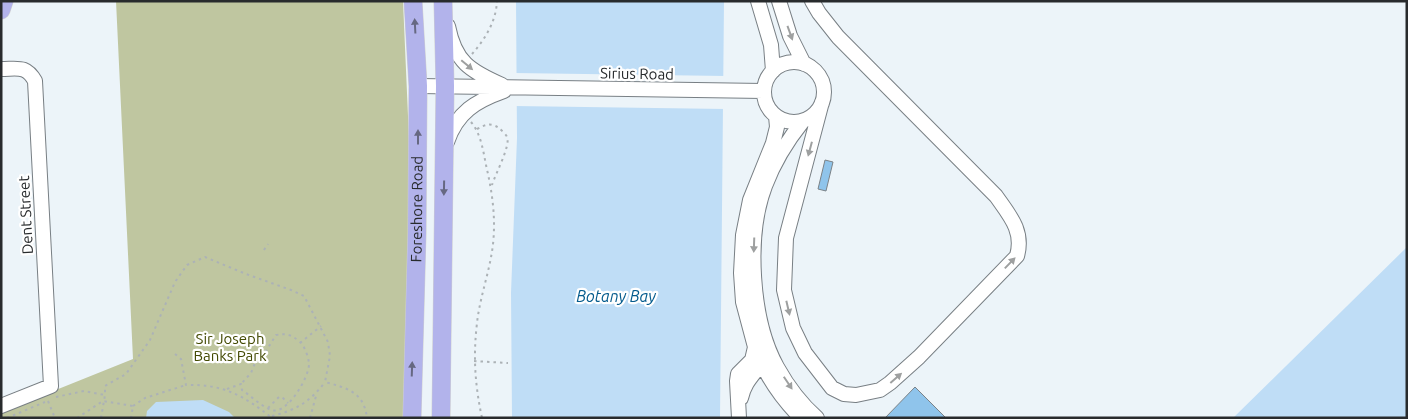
<svg xmlns="http://www.w3.org/2000/svg" width="1408" height="419" viewBox="0 0 1408 419" font-family="Ubuntu,sans-serif">
<style>
.green{fill:#bfc6a0}
.water{fill:#bfddf6}
.pier{fill:#ecf4f9}
.building{fill:#8fc4eb;stroke:#7b8287}
.lines{fill:none;stroke-linecap:round;stroke-linejoin:round}
.minor-casing{stroke:#787f84;stroke-width:16}
.major-casing{stroke:#d0d0d1;stroke-width:19}
.path{stroke:#acb2b6;stroke-width:2;stroke-dasharray:2.5 4;stroke-linecap:butt}
.minor{stroke:#fff;stroke-width:14}
.major{stroke:#b2b3eb;stroke-width:18}
.oneway{fill:#666882}
.oneway2{fill:#9ea0a0}
.labels{text-anchor:middle;stroke-width:4.5;stroke-linejoin:round;paint-order:stroke}
.street-label{font-size:15px;fill:#282b2d;stroke:#fff}
.park-label{font-size:15px;fill:#434a03;stroke:#fff}
.water-label{font-size:16px;font-style:italic;fill:#045b8d;stroke:#fff}
</style>
<rect width="100%" height="100%" fill="#ecf4f9"/>
<!-- green -->
<path class="green" d="M116 1H403L410 162 406 418H1V412L133 359Z"/>
<!-- water -->
<path class="water" d="M516 1H724L720 418H512L511 293 517 138Z
M1407 247V418H1233Z
M203 400 229 412 235 418H146L147 411 156 402Z"/>
<!-- pier -->
<path class="pier" d="M514 73 726 76V109L514 106Z"/>
<!-- building -->
<path class="building" d="M825 160 833 162 826 191 818 189Z
M915 387 946 418H885Z"/>
<g class="lines">
<defs>
<path id="minor" d="M758 1 771 45 773 71
M779 1 790 36 804 64
M812 1 819 13 838 37 996 196C1010 216 1024 231 1017 256L919 357 890 383 880 390 856 395 844 394 832 388 805 353 793 328 784 290 786 238 822 102
M448 26C455 62 470 71 502 85
M764 92a30 30 0 1 1 60 0a30 30 0 1 1-60 0Z
M1 69C18 69 26 65 35 81L51 386 1 406
M418 86 764 91
M803 121C787 141 774 162 765 186 746 236 751 320 777 367 787 385 801 404 817 418
M447 142C457 112 476 101 504 91
M755 348C765 374 781 398 801 418
M741 398C745 379 757 373 765 357
M739 418 737 381 738 374 752 360 755 347 743 302 741 273 743 235 750 200 773 143 777 127 776 116"/>
<g id="major">
<path d="M1 10 4 1"/>
<path id="s1" d="M412 418 417 233 418 86 413 1"/>
<path d="M441 418 445 86 443 1"/>
</g>
</defs>
<!-- minor casing -->
<use href="#minor" class="minor-casing"/>
<!-- major casing -->
<use href="#major" class="major-casing"/>
<!-- path -->
<path class="path" d="M472 54C485 39 496 22 497 1
M471 122C481 134 483 150 486 165 492 191 496 217 493 244 490 271 480 296 477 323 473 357 475 385 482 418
M477 129C485 125 490 122 499 128 501 130 506 134 507 137 511 145 495 175 492 185
M264 250 268 244
M300 343 321 326
M175 354 181 359 186 385C223 384 243 395 272 418
M474 361 508 363
M227 389 241 384 242 390C251 396 261 406 271 410 287 416 310 376 309 363 308 356 305 347 300 342 292 335 287 333 276 335L266 351 257 358 251 373 241 384
M56 397 84 391 105 395
M48 401 55 418
M133 406 145 398 186 385
M268 408 279 397H282L288 403
M272 416C296 410 310 402 325 382
M7 418 45 402
M77 418 103 401 133 406 131 418
M101 418 105 395V386L126 374 150 340 175 282 187 265 205 257 246 274 291 290 304 296 328 342 330 356 325 382C347 388 364 392 367 418
M310 418 316 396"/>
<!-- minor -->
<use href="#minor" class="minor"/>
<!-- major -->
<use href="#major" class="major"/>
</g>
<!-- one-way arrows -->
<defs><path id="oneway-solid" d="M-6-.8H1V-3.2L6.5 0L1 3.2V.8H-6Z" transform="scale(1.25)"/></defs>
<g class="oneway">
<use href="#oneway-solid" transform="translate(415 26) rotate(-93)"/>
<use href="#oneway-solid" transform="translate(418 137) rotate(-90)"/>
<use href="#oneway-solid" transform="translate(444 188) rotate(91)"/>
<use href="#oneway-solid" transform="translate(412 369) rotate(-88)"/>
</g>
<g class="oneway2">
<use href="#oneway-solid" transform="translate(790 33) rotate(70)"/>
<use href="#oneway-solid" transform="translate(467 65) rotate(40)"/>
<use href="#oneway-solid" transform="translate(810 149) rotate(105)"/>
<use href="#oneway-solid" transform="translate(754 245) rotate(92)"/>
<use href="#oneway-solid" transform="translate(1010 263) rotate(-46)"/>
<use href="#oneway-solid" transform="translate(788 308) rotate(77)"/>
<use href="#oneway-solid" transform="translate(896 378) rotate(-41)"/>
<use href="#oneway-solid" transform="translate(788 383) rotate(56)"/>
</g>
<g class="labels">
<!-- street labels -->
<g class="street-label">
<text transform="translate(637 74) rotate(1)" y="5">Sirius Road</text>
<text dy="5" stroke="none"><textPath href="#s1" startOffset="209">Foreshore Road</textPath></text>
<text transform="translate(26 215) rotate(-93)" y="5">Dent Street</text>
</g>
<!-- park labels -->
<g class="park-label">
<text x="230" y="344">Sir Joseph<tspan x="230" dy="17">Banks Park</tspan></text>
</g>
<!-- water labels -->
<g class="water-label">
<text x="616" y="302">Botany Bay</text>
</g>
</g>
<!-- border -->
<rect width="1408" height="419" fill="none" stroke="#282b2d" stroke-width="5"/>
</svg>
